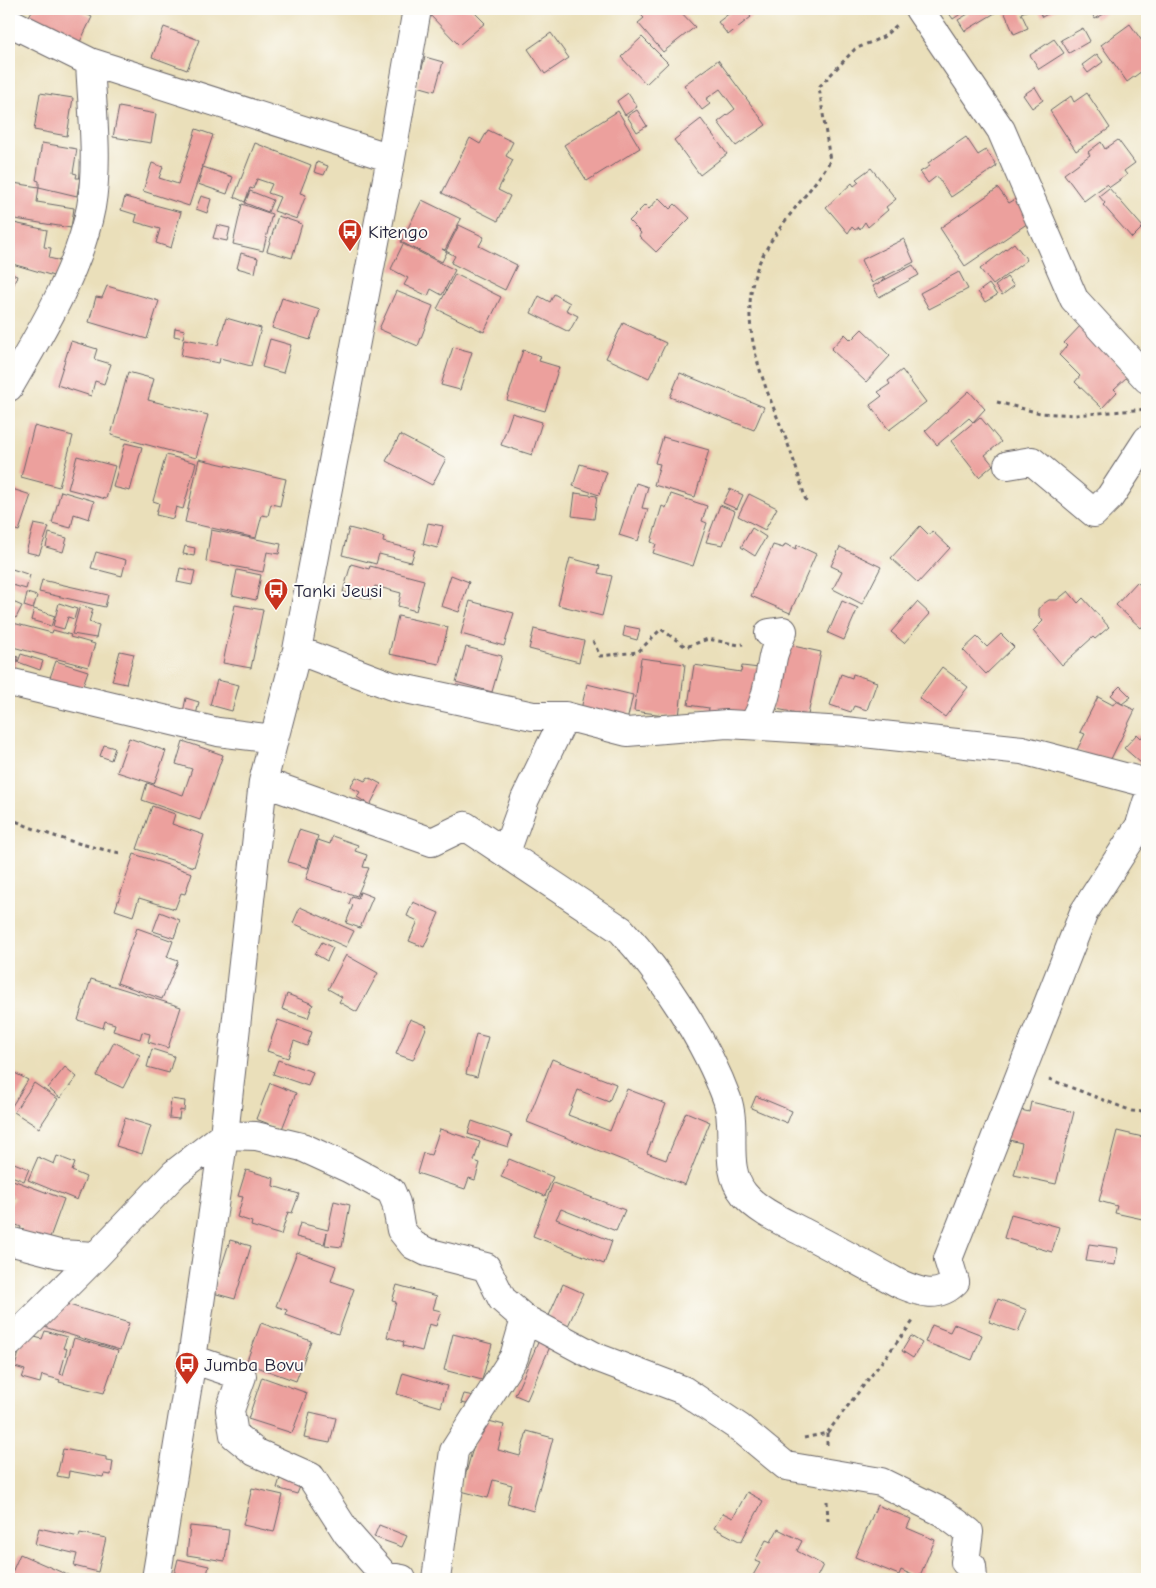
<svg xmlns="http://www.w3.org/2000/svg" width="1156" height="1588" viewBox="0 0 1156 1588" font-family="'Comic Neue',sans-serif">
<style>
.building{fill:#eca09d}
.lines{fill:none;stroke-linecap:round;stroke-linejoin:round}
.street-casing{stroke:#686467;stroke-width:30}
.path{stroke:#686467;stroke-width:3;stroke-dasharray:4 4;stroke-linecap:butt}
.street{stroke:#fff;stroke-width:28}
.labels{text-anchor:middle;stroke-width:4;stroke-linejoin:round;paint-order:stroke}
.poi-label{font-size:19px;fill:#22223b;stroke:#fdfcf7;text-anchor:start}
</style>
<rect width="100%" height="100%" fill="#fdfcf7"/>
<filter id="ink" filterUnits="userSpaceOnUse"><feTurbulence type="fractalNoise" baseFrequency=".02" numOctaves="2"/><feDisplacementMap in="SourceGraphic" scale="10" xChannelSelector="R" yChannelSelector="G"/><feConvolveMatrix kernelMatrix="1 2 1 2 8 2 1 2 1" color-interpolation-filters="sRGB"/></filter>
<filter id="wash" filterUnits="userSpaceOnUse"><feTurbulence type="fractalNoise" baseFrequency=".0096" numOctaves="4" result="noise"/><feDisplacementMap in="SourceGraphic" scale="20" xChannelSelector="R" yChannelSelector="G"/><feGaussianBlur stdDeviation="1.12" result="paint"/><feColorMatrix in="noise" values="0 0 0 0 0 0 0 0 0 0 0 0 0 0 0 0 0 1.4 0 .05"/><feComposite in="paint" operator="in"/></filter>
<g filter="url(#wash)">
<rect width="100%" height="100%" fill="#eadfba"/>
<g id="blocks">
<!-- building -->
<path class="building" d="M33 9H76L92 17 80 42 28 18Z
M430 9H471L485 23 459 45 427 12Z
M643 9H678L695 27 663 52 638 23 644 18 641 15 645 11Z
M735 9H744L751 17 728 35 718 22Z
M946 9H968L953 19Z
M970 9H993L995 13 965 31 958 20 968 14 966 11Z
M1003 9H1031L1021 13 1028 28 1014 34Z
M1037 9H1057L1042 17Z
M1089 9H1107L1109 11 1095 19Z
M1130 24 1147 48V78L1142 71 1127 82 1101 45Z
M164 27 199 40 187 70 152 57Z
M1083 28 1090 41 1069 53 1061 40Z
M551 33 569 58 545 74 528 49Z
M642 37 668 63 646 84 621 57Z
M1054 39 1064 53 1039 69 1030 55Z
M1097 54 1103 62 1088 73 1082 65Z
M425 57 443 62 435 91 417 86Z
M718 60 766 125 736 146 718 122 735 109 720 89 706 99 710 104 702 110 684 85Z
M1035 87 1043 100 1032 108 1023 95Z
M40 93 73 98 67 136 34 130Z
M628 93 637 107 625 115 617 101Z
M1087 93 1110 128 1076 151 1050 111 1071 96 1074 102Z
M119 107 156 114 151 143 113 137Z
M637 110 647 126 637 132 627 116Z
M618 111 640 148 587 181 564 145Z
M701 119 727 154 700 175 674 140Z
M196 129 213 135 189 206 143 191 152 163 163 167 159 178 178 184Z
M488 130 513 142 506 156 513 160 498 190 510 196 498 221 442 193 470 138 480 144Z
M966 137 978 155 986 150 997 166 951 197 937 176 928 183 920 172 930 166 928 163Z
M1118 140 1135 163 1124 171 1127 175 1110 187 1107 184 1084 201 1064 174 1090 155 1088 152 1101 142 1105 149Z
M42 143 77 149 73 173 77 174 76 178H80L77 196 39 187V181L36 180Z
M255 143 311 165 300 193 306 195 297 219 274 211 280 197 268 193 272 184 257 179 253 189 250 188 245 202 234 197Z
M317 162 328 166 324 175 314 172Z
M203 167 233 177 227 194 198 184Z
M871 168 896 199 886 207 888 210 868 227 865 222 860 229 859 227 855 230 852 227 848 233 826 207 852 183 854 186 859 182 856 179Z
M13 183 39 187 37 202 74 208 71 228 9 218Z
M998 188 1009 203 1019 197 1034 219 965 266 940 228Z
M1109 188 1143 227 1132 238 1103 205 1105 203 1099 196Z
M250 191 273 200 268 212 245 203Z
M201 196 211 199 207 213 196 209Z
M125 197 181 212 171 248 156 243 160 229 135 222 137 215 121 210Z
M659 198 670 209 675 204 690 218 656 252 639 236 641 233 629 221 645 205 649 209Z
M422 200 461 219 445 250 442 249 447 252 442 262 401 242Z
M242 204 272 214 263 251 233 244Z
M278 216 302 224 292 258 267 251Z
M9 222 47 230 44 247 51 248 49 258 61 261 57 277 9 263Z
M217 225 230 228 227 241 213 238Z
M459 225 484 237 479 246 517 265 505 290 451 263 455 256 446 251Z
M904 239 914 262 872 283 861 260Z
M1014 243 1027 260 993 285 980 269Z
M403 244 455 270 442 295 431 289 428 296 404 285 408 278 391 269Z
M241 253 258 258 255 273 237 268Z
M913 265 919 275 879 297 873 286Z
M959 272 968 289 929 309 920 293Z
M9 273 17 276 10 294 9 293Z
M455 274 501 297 484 332 437 309Z
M1007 277 1014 286 1002 295 995 286Z
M989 284 997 295 985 302 978 292Z
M107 286 159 301 147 339 89 322 96 297 102 298Z
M396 291 433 306 418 346 379 329Z
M554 294 570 303 566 310 578 316 569 332 531 313 539 296 550 302Z
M282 298 320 310 310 340 272 328Z
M226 318 261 328 251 366 220 358 219 363 181 356 184 339 218 345Z
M623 323 666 343 649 378 606 358Z
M1083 323 1128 376 1114 389 1117 392 1102 408 1075 382 1080 376 1059 355 1067 346 1064 343Z
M175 328 185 330 183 338 174 336Z
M862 329 890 356 866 382 831 349 845 334 851 340Z
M270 339 291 345 283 373 262 367Z
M71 341 97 349 94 359 111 364 104 384 95 381 91 396 57 385Z
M453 347 472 352 460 390 441 385Z
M523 350 541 356 539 361 559 367 545 411 507 400Z
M902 370 926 402 889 430 870 405 882 396 878 392 890 384 888 381Z
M128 372 154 379 148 400 208 415 196 458 111 435Z
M680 373 764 407 754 430 670 397Z
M969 391 985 409 973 422 969 418 937 445 925 431Z
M512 413 542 422 532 455 501 445Z
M980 417 1001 442 985 455 993 465 979 477 951 441Z
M34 426 73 436 59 487 21 477Z
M400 435 446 459 432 485 386 461Z
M663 437 709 450 695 497 654 485 660 464 655 463Z
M125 443 142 447 130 491 113 487Z
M166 455 196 463 183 509 176 507 173 519 156 515 159 503 153 501Z
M77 456 115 466 106 499 68 489Z
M199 459 286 479 280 506 271 504 268 516 262 515 256 538 185 522Z
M580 464 607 472 599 495 573 486Z
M636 483 648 487 642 508 648 509 638 541 619 535Z
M9 488 31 495 19 531 9 528Z
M730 489 743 495 737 509 723 503Z
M61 491 94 501 89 519 74 514 71 528 52 523Z
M575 493 597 496 594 519 572 516Z
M671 494 707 506 702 521 707 523 693 566 653 553 656 544 651 542 662 506 666 508Z
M749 494 777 508 765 530 738 516Z
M720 505 735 511 723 545 706 542Z
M428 523 443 526 437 548 423 544Z
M34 524 49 527 39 555 26 552Z
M920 526 929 535 932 531 950 548 918 583 891 558Z
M349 528 384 537 383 542 415 550 411 562 379 554 376 564 342 555Z
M752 528 766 537 755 556 741 547Z
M211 530 281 544 279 554 267 552 263 572 206 561Z
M49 533 67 538 63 552 46 547Z
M785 544 796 549 797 545 816 554 790 613 751 596 773 545 783 548Z
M185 546 195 548 194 556 183 554Z
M840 547 881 567 862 604 833 589 842 571 831 566Z
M96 552 126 560 122 576 91 568Z
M570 558 600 566 598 573 612 576 602 616 558 605Z
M351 564 369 569 370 566 424 580 416 611 398 606 401 593 375 586 371 599 343 592Z
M9 568 30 575 26 589 9 584Z
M180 568 195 571 192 585 177 582Z
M237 570 261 575 256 600 232 595Z
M451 575 469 582 459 612 441 606Z
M42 580 108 595 105 607 39 592Z
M1137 582 1147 592V621L1141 628 1116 605Z
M1068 591 1078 603 1083 598 1109 627 1095 639 1093 637 1062 665 1033 631 1043 621 1039 616V609L1043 604 1049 600H1057Z
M27 593 37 596 33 609 24 606Z
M470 601 514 613 504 646 461 634Z
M842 601 858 608 844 640 828 633Z
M13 602 22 606 16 618 9 614Z
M917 602 930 614 904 643 891 632Z
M59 603 77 609 74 619 68 617 64 629 53 626Z
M80 605 93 609 89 622 99 625 96 638 72 634Z
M235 605 263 610 251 668 223 663Z
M34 609 55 616 51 626 31 620Z
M398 616 448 627 439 664 389 654Z
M9 622 52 633 53 630 71 635 70 637 95 644 88 667 9 646Z
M625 626 640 629 637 640 623 636Z
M534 629 584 641 579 662 529 649Z
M1001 634 1014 647 986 674 963 650 977 637 987 647Z
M784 644 821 652 808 715 771 708Z
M466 647 502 656 492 692 456 682Z
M120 651 134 654 126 684 112 681Z
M9 654 18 657 14 677 9 676Z
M21 654 43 661 40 670 18 662Z
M641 658 685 664 679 717 634 711Z
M56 661 88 671 80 694 48 683Z
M694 665 741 672 742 666 759 668 754 708 746 707V713L708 716 709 708 688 705Z
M942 667 968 687 945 717 919 698Z
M841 674 852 678 853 674 877 682 867 710 854 706 851 712 830 705Z
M217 680 239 685 232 711 210 705Z
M587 684 633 695 627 721 581 709Z
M1120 686 1131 697 1122 704 1135 710 1110 761 1100 756 1098 760 1077 750 1085 734 1080 732 1098 697 1113 705 1116 701 1122 704 1111 695Z
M186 698 199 702 196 715 183 712Z
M1147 731V757L1141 763 1124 748 1137 734 1141 738Z
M129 738 166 751 154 784 117 772Z
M183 741 223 755 200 820 142 800 147 783 183 795 192 769 176 764Z
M104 745 115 748 111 760 100 756Z
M356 777 365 781 368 777 381 784 370 805 357 797 360 792 350 787Z
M152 806 175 814 172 824 204 835 194 867 137 849Z
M299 830 318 836 308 868 288 862Z
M332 836 358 845 355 851 367 855 363 867 369 868 357 896 306 879 318 840 330 844Z
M134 854 192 873 185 894 181 893 175 909 139 898 133 916 115 910Z
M360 892 373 897 360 928 346 923 353 905 349 904 352 896 358 898Z
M413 902 439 913 424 947 409 941 418 921 407 916Z
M300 907 354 931 346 947 293 923Z
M160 912 180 920 174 938 153 931Z
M137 928 173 941 167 957 178 961 162 999 117 983Z
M322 942 333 948 327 961 315 954Z
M346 955 378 973 357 1012 339 1002 342 997 328 989Z
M91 979 181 1007 168 1048 148 1042 150 1034 142 1032 140 1039 113 1031 115 1024 105 1021 103 1028 78 1020Z
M287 994 313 1004 308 1018 282 1009Z
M410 1019 427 1026 413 1060 396 1054Z
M278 1020 312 1032 307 1046 294 1041 288 1058 267 1051Z
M476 1034 488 1037 477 1077 466 1074Z
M114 1042 140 1055 123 1088 97 1076Z
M152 1049 174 1056 169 1073 147 1067Z
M552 1059 616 1084 609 1102 578 1090 568 1115 610 1131 627 1089 666 1104 647 1153 666 1160 686 1112 710 1122 685 1185 527 1122Z
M278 1060 313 1072 308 1086 273 1074Z
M65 1067 77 1077 60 1098 48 1088Z
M13 1072 28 1080 12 1106 9 1104V1080Z
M34 1083 58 1099 39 1128 14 1112Z
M270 1083 296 1093 282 1129 256 1119Z
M756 1096 792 1111 787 1123 751 1108Z
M171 1099 185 1101 184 1111 180 1110 179 1119 169 1118Z
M1031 1102 1074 1112 1056 1184 1014 1175 1022 1143 1005 1139 1013 1108 1029 1112Z
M125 1118 151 1126 142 1154 116 1146Z
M472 1121 512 1135 508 1147 468 1134Z
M440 1129 480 1142 474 1161 480 1163 475 1180 469 1178 465 1189 417 1173 423 1153 431 1155Z
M1117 1131 1147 1138V1220L1115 1213 1117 1206 1099 1201Z
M57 1156 75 1163 72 1171 86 1177 77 1200 28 1180 38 1157 54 1164Z
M509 1159 553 1177 545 1196 501 1177Z
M9 1161 29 1169 24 1181 9 1175Z
M246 1170 274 1178 273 1186 299 1194 292 1213 288 1212 281 1235 251 1226 252 1222 237 1217 243 1197 238 1196Z
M10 1179 64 1199 48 1243 20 1231 21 1227 9 1222 11 1213 9 1212V1207L15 1198 9 1194Z
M553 1183 625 1210 616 1231 561 1209 556 1219 612 1241 604 1264 533 1236Z
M334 1201 350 1205 342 1247 325 1245 327 1233 324 1244 296 1237 300 1223 328 1230Z
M1011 1214 1059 1227 1052 1252 1004 1238Z
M230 1240 251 1246 235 1299 213 1293Z
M1089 1244 1118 1248 1115 1265 1086 1261Z
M297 1252 336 1266 331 1281 354 1289 338 1334 286 1315 287 1310 276 1306Z
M563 1284 583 1293 567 1328 547 1320Z
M397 1285 437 1296 433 1309 441 1311 436 1326 429 1324 422 1351 403 1346 404 1342 387 1337 396 1302 392 1301Z
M49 1299 129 1323 120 1350 41 1326Z
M998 1299 1027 1310 1018 1332 989 1322Z
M261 1323 311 1341 296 1381 246 1363Z
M954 1324 982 1335 972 1360 925 1342 932 1325 950 1332Z
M45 1331 67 1337 63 1348 67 1349 60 1374 63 1375 74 1338 118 1351 104 1393 59 1382 60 1380 42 1375 40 1383 22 1378 25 1370 15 1367 24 1334 42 1339Z
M453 1334 492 1344 482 1380 444 1370Z
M911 1336 922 1343 913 1358 902 1351Z
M540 1338 552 1342 527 1400 515 1395Z
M403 1373 447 1386 441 1407 397 1394Z
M262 1377 307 1393 292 1433 248 1419Z
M464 1394 474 1396 472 1405 461 1403Z
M310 1412 336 1418 330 1443 304 1438Z
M481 1419 504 1425 498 1450 520 1456 527 1431 553 1438 533 1511 507 1503 512 1485 493 1480 488 1498 461 1491Z
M63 1449 106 1457V1460L113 1461 111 1475 104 1474 103 1477 69 1471 68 1478 57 1476Z
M282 1472 303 1479 297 1494 277 1488Z
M252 1488 283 1495 274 1532 243 1525Z
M747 1492 763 1501 741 1542 714 1528 723 1513 733 1518Z
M877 1505 911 1519 907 1528 935 1540 919 1578 901 1570 899 1575 855 1557Z
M379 1525 407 1536 402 1547 374 1537Z
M190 1526 229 1530 225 1561 187 1555Z
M39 1528 79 1537 80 1533 106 1538 98 1572 74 1566 77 1554 35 1544Z
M778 1529 802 1541 797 1551 823 1565 816 1579H751L760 1563 755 1561 766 1540 771 1542Z
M20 1554 70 1576 69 1579H9Z
M178 1559 209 1566 206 1579H173Z"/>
</g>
</g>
<g filter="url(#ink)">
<use href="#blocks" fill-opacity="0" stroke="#686467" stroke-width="1"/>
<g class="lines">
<defs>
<path id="street" d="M919 9 1001 130 1074 299 1147 379
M9 22 90 62 391 158
M9 387C41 332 79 270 91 207 99 160 92 109 90 62
M1008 465 1032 461 1094 513 1110 497 1147 440
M297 650 392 686 533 716H565L627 732 727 724 845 731 1022 750 1147 783
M9 682 218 732 274 739
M753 725C767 701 768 683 773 657 775 648 780 639 783 631L769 633
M263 782 432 842 465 826 621 930C662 974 706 1042 727 1099 738 1130 722 1167 744 1194 759 1212 784 1222 805 1233 836 1249 867 1266 898 1283 919 1292 937 1300 955 1282L948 1259 1084 912 1140 825 1147 802
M506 852 525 799 565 716
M9 1241 59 1254 96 1256 175 1173 224 1135 256 1136 302 1147 348 1168 391 1191 396 1203 401 1230 413 1245 427 1252 486 1267 502 1299 525 1319 596 1357 683 1390 740 1428 786 1466 881 1482 942 1512 969 1532 965 1562 972 1566 973 1579
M9 1343 96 1256
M192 1359 242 1376 230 1410 234 1435 255 1452 311 1477 347 1533 385 1576 402 1579
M156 1579 192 1359 224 1135 263 782 297 650 391 158 417 9
M436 1579 454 1451 514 1357 525 1319"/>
</defs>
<!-- street casing -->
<use href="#street" class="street-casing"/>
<!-- path -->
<path class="path" d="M997 402 1040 413 1075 415 1147 409
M806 501C800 480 794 460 786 439 763 381 731 314 764 253 782 220 810 193 830 161L819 87 855 49 883 37 897 25
M593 641 600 656 638 652 661 629 686 647 708 639 739 645 743 644
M9 818C45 835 81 845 120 853
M1049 1079 1132 1111 1147 1112
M804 1438 827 1433 914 1320
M827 1445V1433
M827 1501 828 1521"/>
<!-- street -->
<use href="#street" class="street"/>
</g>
</g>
<!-- icons -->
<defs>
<symbol id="bus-pin" viewBox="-11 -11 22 30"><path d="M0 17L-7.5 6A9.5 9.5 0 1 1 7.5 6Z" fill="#c8321e" stroke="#fdfcf7"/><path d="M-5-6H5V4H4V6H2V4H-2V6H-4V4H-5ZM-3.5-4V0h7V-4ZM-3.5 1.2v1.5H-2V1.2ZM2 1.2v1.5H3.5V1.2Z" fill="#fff"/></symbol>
</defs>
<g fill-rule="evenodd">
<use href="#bus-pin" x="336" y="217" width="28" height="38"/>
<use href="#bus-pin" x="262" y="576" width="28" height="38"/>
<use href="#bus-pin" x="173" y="1350" width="28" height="38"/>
</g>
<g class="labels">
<!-- poi labels -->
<g class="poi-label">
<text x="368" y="238">Kitengo</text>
<text x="294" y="597">Tanki Jeusi</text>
<text x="204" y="1371">Jumba Bovu</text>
</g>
</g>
<!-- margin -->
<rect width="1156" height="1588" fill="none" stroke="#fdfcf7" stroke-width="30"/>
</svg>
